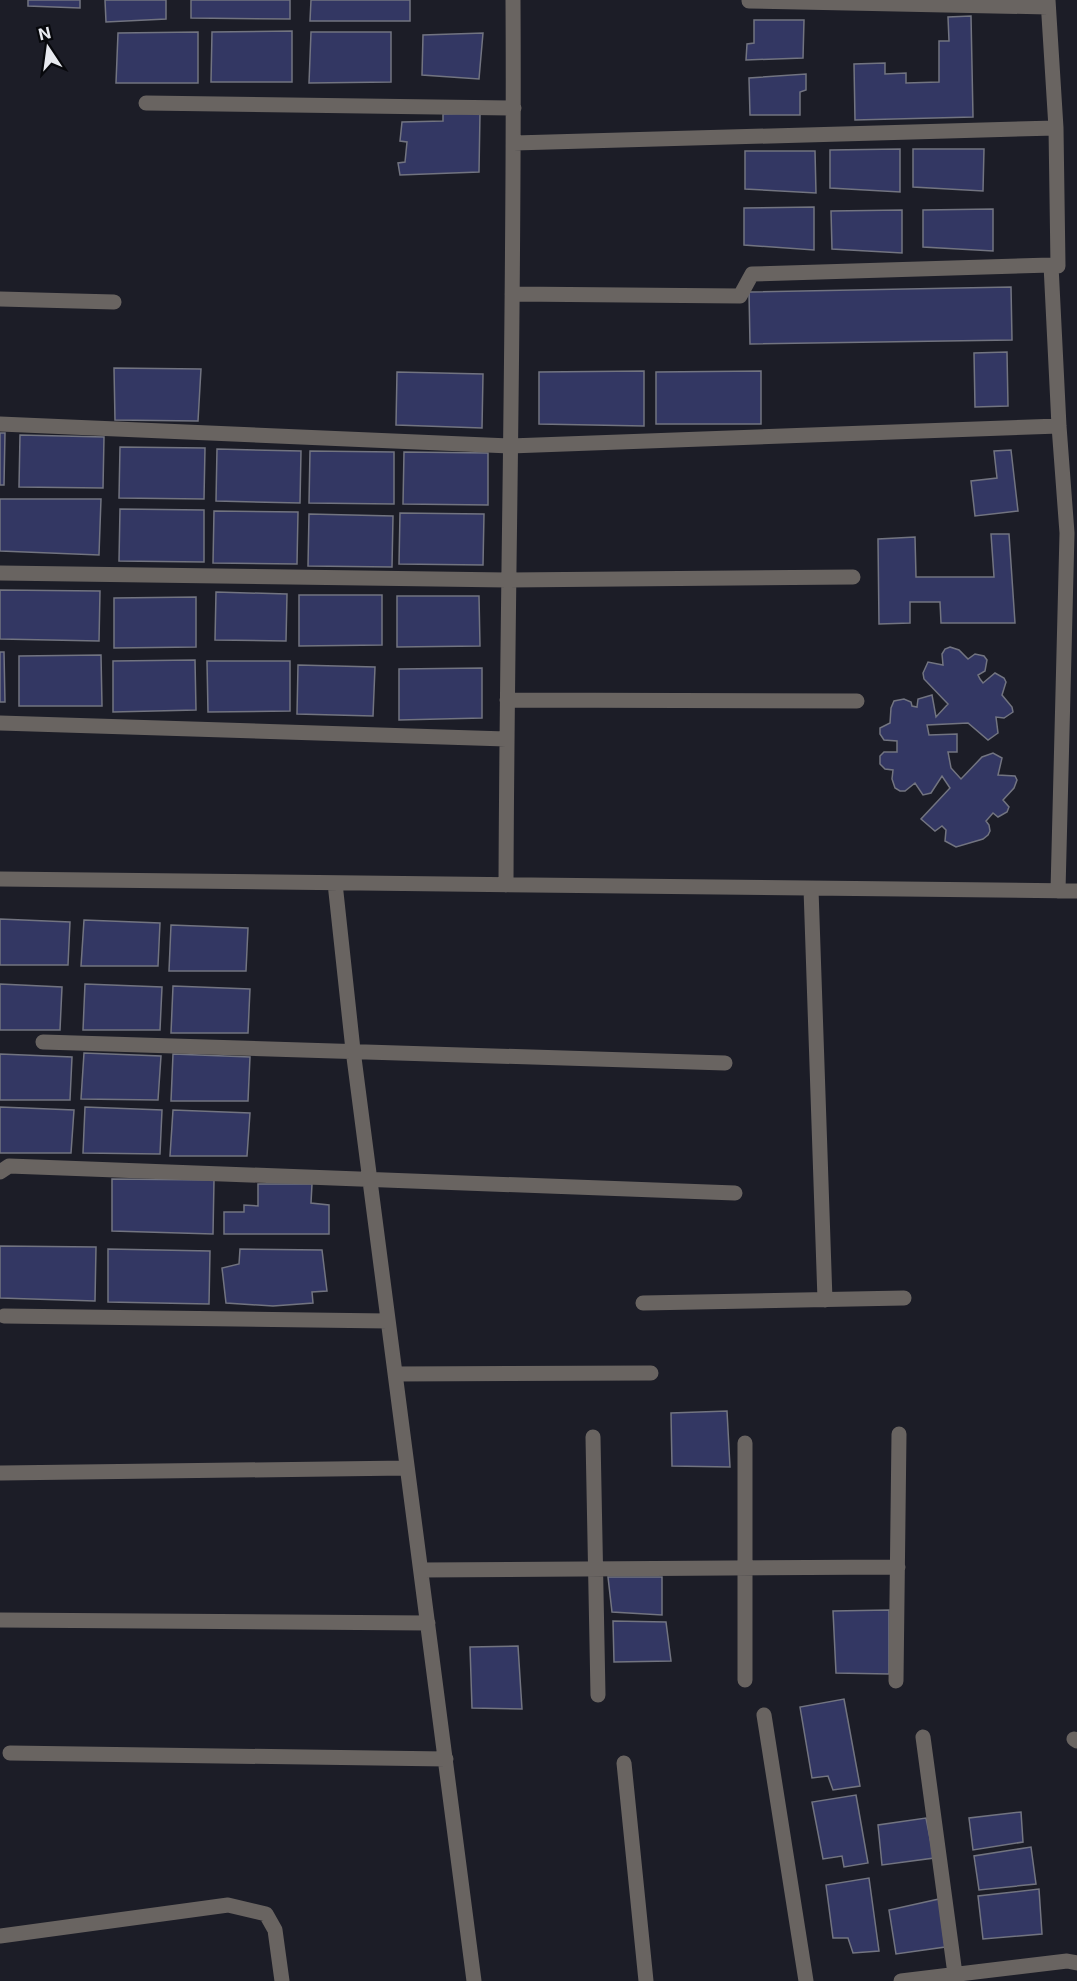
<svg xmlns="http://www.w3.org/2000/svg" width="1077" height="1981" viewBox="0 0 1077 1981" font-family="Inter,sans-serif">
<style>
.building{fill:#333763;stroke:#727480;stroke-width:1.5}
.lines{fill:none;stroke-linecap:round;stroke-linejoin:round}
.minor{stroke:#696461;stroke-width:15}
</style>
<rect width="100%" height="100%" fill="#1c1d27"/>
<!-- building -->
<path class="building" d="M28 0H80V8L28 6Z
M105 0H166V19L106 22Z
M191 0H290V19L191 18Z
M311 0H410V21H310Z
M971 16 973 117 855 120 854 64 885 63V74L906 73V83L939 82V41H949L948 17Z
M754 20H804L803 58 746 60 747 44 754 43Z
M292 31V82H211L212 32Z
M198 32V83H116L118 33Z
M311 32H391V82L309 83Z
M483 33 479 79 422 75 423 35Z
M806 74V90L800 92V115H750L749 78Z
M480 113 479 172 400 175 398 163 405 162 407 142 400 141 402 122 443 121V114Z
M900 149V192L830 188V150Z
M913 149H984L983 191 913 187Z
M745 151H815L816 193 745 189Z
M814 207V250L744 245V208Z
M993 209V251L923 247V210Z
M902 210V253L832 249 831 211Z
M1011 287 1012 340 750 344 749 292Z
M1007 352 1008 406 975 407 974 353Z
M114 368 201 369 198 421 115 420Z
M644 371V426L539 424V372Z
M761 371V424H656V372Z
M397 372 483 374 482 428 396 425Z
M0 433H5L4 485H0Z
M20 435 104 437 103 488 19 487Z
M120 447 205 448 204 499 119 498Z
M217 449 301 451 300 503 216 501Z
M1011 450 1018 511 975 516 971 481 997 478 994 451Z
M310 451 394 452V504L309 503Z
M404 452 488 453V505L403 504Z
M0 499H101L99 555 0 551Z
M120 509 204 510V562L119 561Z
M214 511 298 512 297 564 213 563Z
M400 513 484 514 483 565 399 564Z
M309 514 393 516 392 567 308 566Z
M991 534H1009L1015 623H941L940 602H910V623L879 624 878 539 915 537 916 577H994Z
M0 590 100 591 99 641 0 639Z
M216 592 287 594 286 641 215 640Z
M299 595H382V645L299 646Z
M397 596H479L480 646 397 647Z
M196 597V647L114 648V598Z
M950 647 959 650 968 659 975 654 984 656 987 660 985 671 978 675 980 679 983 683 995 673 1004 678 1006 682 1002 695 1012 707 1013 712 1004 718 996 717 998 733 988 740 968 723 927 725 929 735 957 734V752H948L951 768 961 779 982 757 993 753 1002 758 998 775 1015 776 1017 780 1014 788 1003 800 1009 807 1007 812 998 817 993 813 986 821 989 825 990 831 988 835 983 839 956 847 945 841 946 830 942 826 935 831 921 819 950 788 942 776 931 793 923 795 915 783 905 791H900L895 788 892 779 893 770 885 769 880 764V756L884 752H897V741L884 740 880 734V728L890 723 891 708 894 701 904 699 911 702 912 706 917 707 918 699 932 695 936 717 948 704 924 679 923 673 928 662 943 665 942 654 945 649Z
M0 652H4L5 702H0Z
M101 655 102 706H19V656Z
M195 660 196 710 113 712V661Z
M207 661H290V711L208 712Z
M298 665 375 667 373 716 297 714Z
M482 668V718L399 720V669Z
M0 919 70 922 68 965H0Z
M84 920 160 923 158 966H81Z
M171 925 248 928 246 971H169Z
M0 984 62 987 60 1030H0Z
M85 984 162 987 160 1030H83Z
M173 986 250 989 248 1033H171Z
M84 1053 161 1056 158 1100 81 1099Z
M0 1054 72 1057 70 1100H0Z
M173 1054 250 1057 248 1101H171Z
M0 1107 74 1110 71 1153H0Z
M85 1107 162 1110 160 1154 83 1153Z
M173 1110 250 1113 247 1156H170Z
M112 1179 214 1180 213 1234 112 1231Z
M258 1184H312L311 1203 329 1205V1234H224V1212H244V1205L258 1206Z
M0 1246 96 1247 95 1301 0 1298Z
M108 1249 210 1251 209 1304 108 1302Z
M240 1249 322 1250 327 1291 312 1292 313 1303 273 1306 226 1303 222 1268 239 1264Z
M727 1411 730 1467 672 1466 671 1413Z
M608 1577H662V1615L612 1612Z
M889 1610V1674L836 1673 833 1611Z
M613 1621 666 1622 671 1661 614 1662Z
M518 1646 522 1709 472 1708 470 1647Z
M844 1699 860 1786 833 1790 828 1776 812 1778 800 1707Z
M856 1795 868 1863 844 1867 842 1856 823 1859 812 1802Z
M1021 1812 1023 1842 973 1850 969 1818Z
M926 1818 934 1858 882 1865 878 1825Z
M1031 1847 1036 1884 979 1890 974 1856Z
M869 1878 879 1951 853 1953 848 1938H833L826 1885Z
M1039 1889 1042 1934 983 1939 978 1896Z
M939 1899 945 1947 896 1954 889 1910Z"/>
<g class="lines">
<!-- minor -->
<path class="minor" d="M1048 0 1056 128 1058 266 1051 265 1059 426 1067 533 1058 891
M749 1 1048 7
M146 103 514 108
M514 143 1056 128
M512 294 740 296 752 274 1051 265
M0 299 114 302
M0 424 510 446 1059 426
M0 573 507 580 853 577
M507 700 857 701
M0 723 506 739
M0 879 1077 891
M335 883 353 1050 474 1981
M506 885C507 590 515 295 513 0
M811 889 825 1300
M43 1042 725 1063
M0 1172 9 1166 735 1193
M643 1303 904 1298
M4 1316 388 1321
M395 1374 651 1373
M593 1437 598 1695
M1 1473 407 1468
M421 1570 898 1567
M0 1620 428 1623
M745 1680V1443
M896 1681 899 1434
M764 1715 806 1981
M923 1737 955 1974
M1074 1739 1077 1741
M10 1753 446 1759
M624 1763 646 1981
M0 1936 228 1905 266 1914 275 1930 282 1981
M901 1981 1067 1961 1077 1963"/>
</g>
<!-- north arrow -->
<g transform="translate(48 48) rotate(347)" stroke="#07080c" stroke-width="4.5" paint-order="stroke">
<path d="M0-4.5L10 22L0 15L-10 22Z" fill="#e8eaf0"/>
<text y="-9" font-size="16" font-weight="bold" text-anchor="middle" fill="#e8eaf0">N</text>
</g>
</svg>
